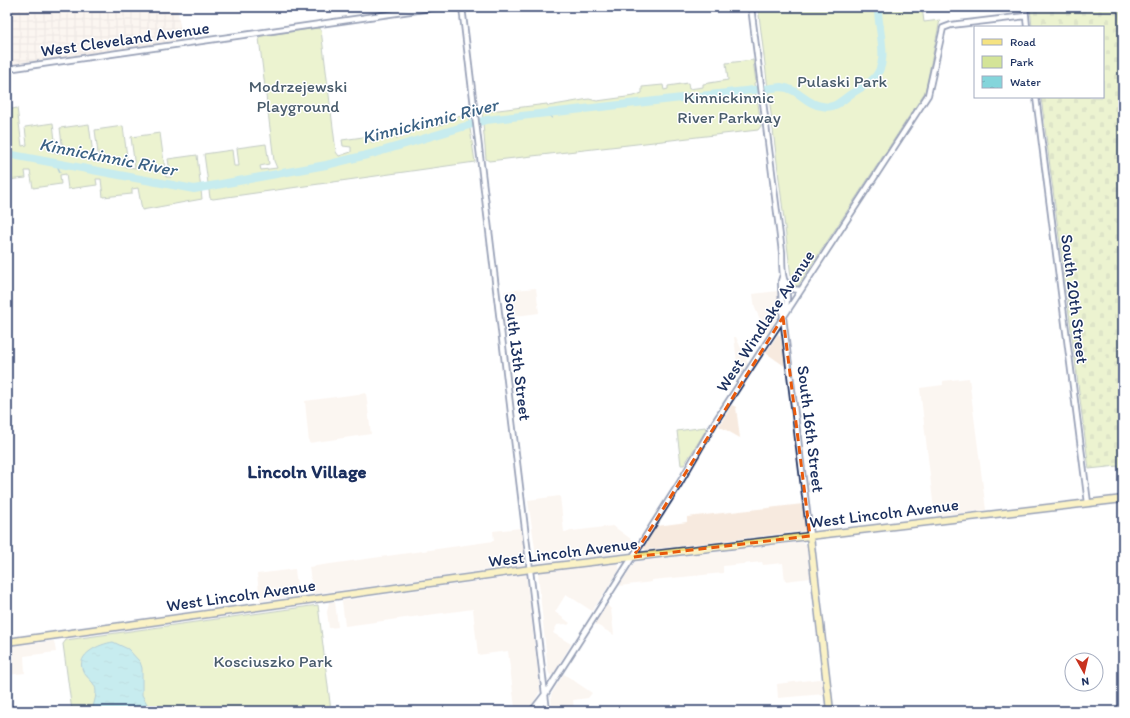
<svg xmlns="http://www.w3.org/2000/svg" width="1130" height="718" viewBox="0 0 1130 718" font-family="Itim,sans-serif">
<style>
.built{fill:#f7eadf}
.industrial{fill:url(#industrial-grid)}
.cemetery{fill:url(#cemetery-stones);stroke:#788a7b}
.green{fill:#d4e498;stroke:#788a7b}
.water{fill:url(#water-ripples);stroke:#5a93a9}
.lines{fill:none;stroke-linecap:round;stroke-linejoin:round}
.stream{stroke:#5a93a9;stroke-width:1.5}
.river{stroke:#84d5db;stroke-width:8}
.minor-casing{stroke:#1b2f5e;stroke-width:8}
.major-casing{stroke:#1b2f5e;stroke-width:9}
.minor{stroke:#fff;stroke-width:4.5}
.major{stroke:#f5e382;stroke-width:6}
.marked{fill:none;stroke:#e8590c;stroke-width:3;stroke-dasharray:8 5;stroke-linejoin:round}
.labels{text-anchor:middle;stroke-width:3;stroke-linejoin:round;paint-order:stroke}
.street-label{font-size:17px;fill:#1b2f5e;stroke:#fff}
.park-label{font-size:17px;fill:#495c6c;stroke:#fff}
.water-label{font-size:18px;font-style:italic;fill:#3a6184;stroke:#fff}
.quarter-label{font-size:19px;font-weight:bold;fill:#1b2f5e;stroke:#fff}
</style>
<defs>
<pattern id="industrial-grid" width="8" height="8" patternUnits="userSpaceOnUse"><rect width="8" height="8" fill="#f7eadf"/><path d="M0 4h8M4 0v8" fill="none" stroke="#d3c9c2"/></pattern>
<pattern id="cemetery-stones" width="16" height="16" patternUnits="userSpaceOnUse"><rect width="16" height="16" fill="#d4e498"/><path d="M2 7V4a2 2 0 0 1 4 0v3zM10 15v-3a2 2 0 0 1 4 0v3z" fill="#b5c485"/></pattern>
<pattern id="water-ripples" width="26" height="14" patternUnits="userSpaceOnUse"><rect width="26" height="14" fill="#84d5db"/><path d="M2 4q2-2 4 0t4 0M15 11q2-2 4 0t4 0" fill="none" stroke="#71b7be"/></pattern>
</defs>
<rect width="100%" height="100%" fill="#fff"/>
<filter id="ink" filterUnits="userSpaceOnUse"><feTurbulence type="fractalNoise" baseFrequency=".025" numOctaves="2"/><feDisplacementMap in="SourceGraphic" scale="8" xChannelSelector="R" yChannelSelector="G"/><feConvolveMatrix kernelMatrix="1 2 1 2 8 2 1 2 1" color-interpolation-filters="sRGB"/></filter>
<g filter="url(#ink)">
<!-- built -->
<path class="built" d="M536 288 539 313 508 317 504 291Z
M778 291 779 314 767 335 755 308 753 294Z
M778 334 781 336 786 367 766 353Z
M734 337H736L748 364 741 374 738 371Z
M969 378 986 510 937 516 934 510 920 388 943 385V381Z
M366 393 371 434 309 443 305 401Z
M732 405 736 407 740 438 719 426Z
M560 496 564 532 613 526 635 542 629 551 614 554 537 562 528 500Z
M803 504 806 528 804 531 646 550 643 549 657 526 687 522V517Z
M521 528 525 561 523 565 313 594 309 567 494 541 493 531Z
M802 542 806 544 810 578 785 581 783 563 763 565 762 562 723 566V573L652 580V582L619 586 635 562Z
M615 564 619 565V570L592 611 566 594 555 612 570 623 568 625 565 624 557 625 553 633 571 644 553 674 550 675 548 671 538 573Z
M295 569 298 596 260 601 257 574Z
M526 575 540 691 531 706 515 708 508 651 478 655 473 609 345 626 342 601Z
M329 602H335L338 627 329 628 327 612Z
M607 605 611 609 614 635 595 624Z
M54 641 56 652 24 656 25 673 7 675V647Z
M564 674 592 693 588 698 573 700 574 711H552L551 695Z
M819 679 822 680 824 694 778 698 777 684Z"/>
<!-- industrial -->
<path class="industrial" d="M7 7H177L182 40 7 65Z"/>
<!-- cemetery -->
<path class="cemetery" d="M1030 7H1123V494H1122L1118 466 1089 469 1041 97H1103V27H1032Z"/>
<!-- green -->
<path class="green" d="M758 7H922L924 22 940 20 925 92 798 286 795 288 792 285Z
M318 28 321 30 336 152 339 156 351 152V147L343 146 342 140 370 136 371 142H376L375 136 395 133 397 139 410 135V130L443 124V119L468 115 475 162 213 199 210 198 204 154 232 150 234 166H239L237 148 266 144 269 164 260 166 261 170 277 168 274 161 259 38 261 36Z
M753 60 756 82 754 83 756 96H757L761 126 758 130 489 161 486 159 482 112 547 104 548 106 589 99 597 101 634 96 642 93V87L663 85 664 90 668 89V86L688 83 689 89 703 87V84L728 80 726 63Z
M17 108 22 146 27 145 25 127 53 123 55 141 54 143 49 145V150L58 153 63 152 60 128 89 124 94 162 99 161 95 130 123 126 127 157 121 160 122 166 135 168 131 137 160 133 166 177H171L168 159 197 155 202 199 142 210 138 188 132 189V194L103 197 101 179H96L97 185 68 189 66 174 60 175 61 184 33 188 30 171H25L26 178 7 180V110Z
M705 427 706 430 684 465H681L677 431Z
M318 605 331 711H72L63 644 66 640Z"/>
<!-- water -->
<path class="water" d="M113 642 128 649 140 662 142 668V695L151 711H92C93 705 96 699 96 692 96 682 87 679 83 671 75 654 100 644 113 642Z"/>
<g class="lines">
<!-- stream -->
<path class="stream" d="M546 113 552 118
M56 163 60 172"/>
<!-- river -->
<path class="river" d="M7 154 194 189 326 165 375 153 486 120 781 87C800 89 805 104 822 106 835 109 841 101 851 94 858 89 866 86 872 80 892 64 877 28 878 7"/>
<defs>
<path id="minor" d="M462 7 547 711
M751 7 782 252C782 260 782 268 783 275 786 288 789 298 785 310
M1025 7 1027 27
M7 69 438 7
M1036 97 1088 503
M783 275 781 281 782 309 810 536
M786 282 791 289 800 290
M532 711 546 693 679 484 715 422 928 95 943 28 951 25 1026 16
M538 711 545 696"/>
<path id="major" d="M810 536 830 711
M7 642 531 569 1123 499"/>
</defs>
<!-- minor casing -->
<use href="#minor" class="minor-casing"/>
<!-- major casing -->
<use href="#major" class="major-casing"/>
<!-- minor -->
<use href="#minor" class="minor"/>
<!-- major -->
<use href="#major" class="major"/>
</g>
</g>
<!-- marked area -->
<path d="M0 0H1130V718H0ZM783 317 810 536 633 557Z" fill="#fff" fill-opacity=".55" fill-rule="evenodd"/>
<path class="marked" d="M783 317 810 536 633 557Z"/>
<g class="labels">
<!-- street labels -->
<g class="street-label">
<text transform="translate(125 39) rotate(-8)" y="6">West Cleveland Avenue</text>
<text transform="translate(1075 299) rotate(83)" y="6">South 20th Street</text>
<text transform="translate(765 321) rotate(-57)" y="6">West Windlake Avenue</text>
<text transform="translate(518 357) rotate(83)" y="6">South 13th Street</text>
<text transform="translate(811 429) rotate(83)" y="6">South 16th Street</text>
<text transform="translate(884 513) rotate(-7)" y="6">West Lincoln Avenue</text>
<text transform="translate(563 552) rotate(-7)" y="6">West Lincoln Avenue</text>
<text transform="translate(241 595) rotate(-8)" y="6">West Lincoln Avenue</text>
</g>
<!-- park labels -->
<g class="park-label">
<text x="842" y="87">Pulaski Park</text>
<text x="298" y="92">Modrzejewski<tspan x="298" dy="20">Playground</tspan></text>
<text x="729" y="103">Kinnickinnic<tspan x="729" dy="20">River Parkway</tspan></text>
<text x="273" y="667">Kosciuszko Park</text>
</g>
<!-- water labels -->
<g class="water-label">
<text transform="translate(430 121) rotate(-14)" y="6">Kinnickinnic River</text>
<text transform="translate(108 157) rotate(11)" y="6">Kinnickinnic River</text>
</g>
<!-- quarter labels -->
<g class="quarter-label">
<text x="307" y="478">Lincoln Village</text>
</g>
</g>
<!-- margin -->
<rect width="1130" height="718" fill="none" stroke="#fff" stroke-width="24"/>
<rect x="12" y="12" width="1106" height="694" fill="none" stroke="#1b2f5e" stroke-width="1.5" filter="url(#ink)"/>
<!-- legend -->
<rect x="974" y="26" width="130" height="72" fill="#ffffff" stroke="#a4acbf"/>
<rect x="982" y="39" width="20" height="6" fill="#f5e382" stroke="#a4acbf"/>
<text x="1010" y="46" font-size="12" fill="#1b2f5e">Road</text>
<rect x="982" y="56" width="20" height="12" fill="#d4e498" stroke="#a4acbf"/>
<text x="1010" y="66" font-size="12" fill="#1b2f5e">Park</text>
<rect x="982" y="76" width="20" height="12" fill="url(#water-ripples)" stroke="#a4acbf"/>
<text x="1010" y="86" font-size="12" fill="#1b2f5e">Water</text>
<!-- north arrow -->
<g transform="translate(1084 672) rotate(172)"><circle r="19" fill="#ffffff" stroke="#a4acbf"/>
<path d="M0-3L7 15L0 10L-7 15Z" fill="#c8321e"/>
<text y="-6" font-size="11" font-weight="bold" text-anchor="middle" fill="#1b2f5e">N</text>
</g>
</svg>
